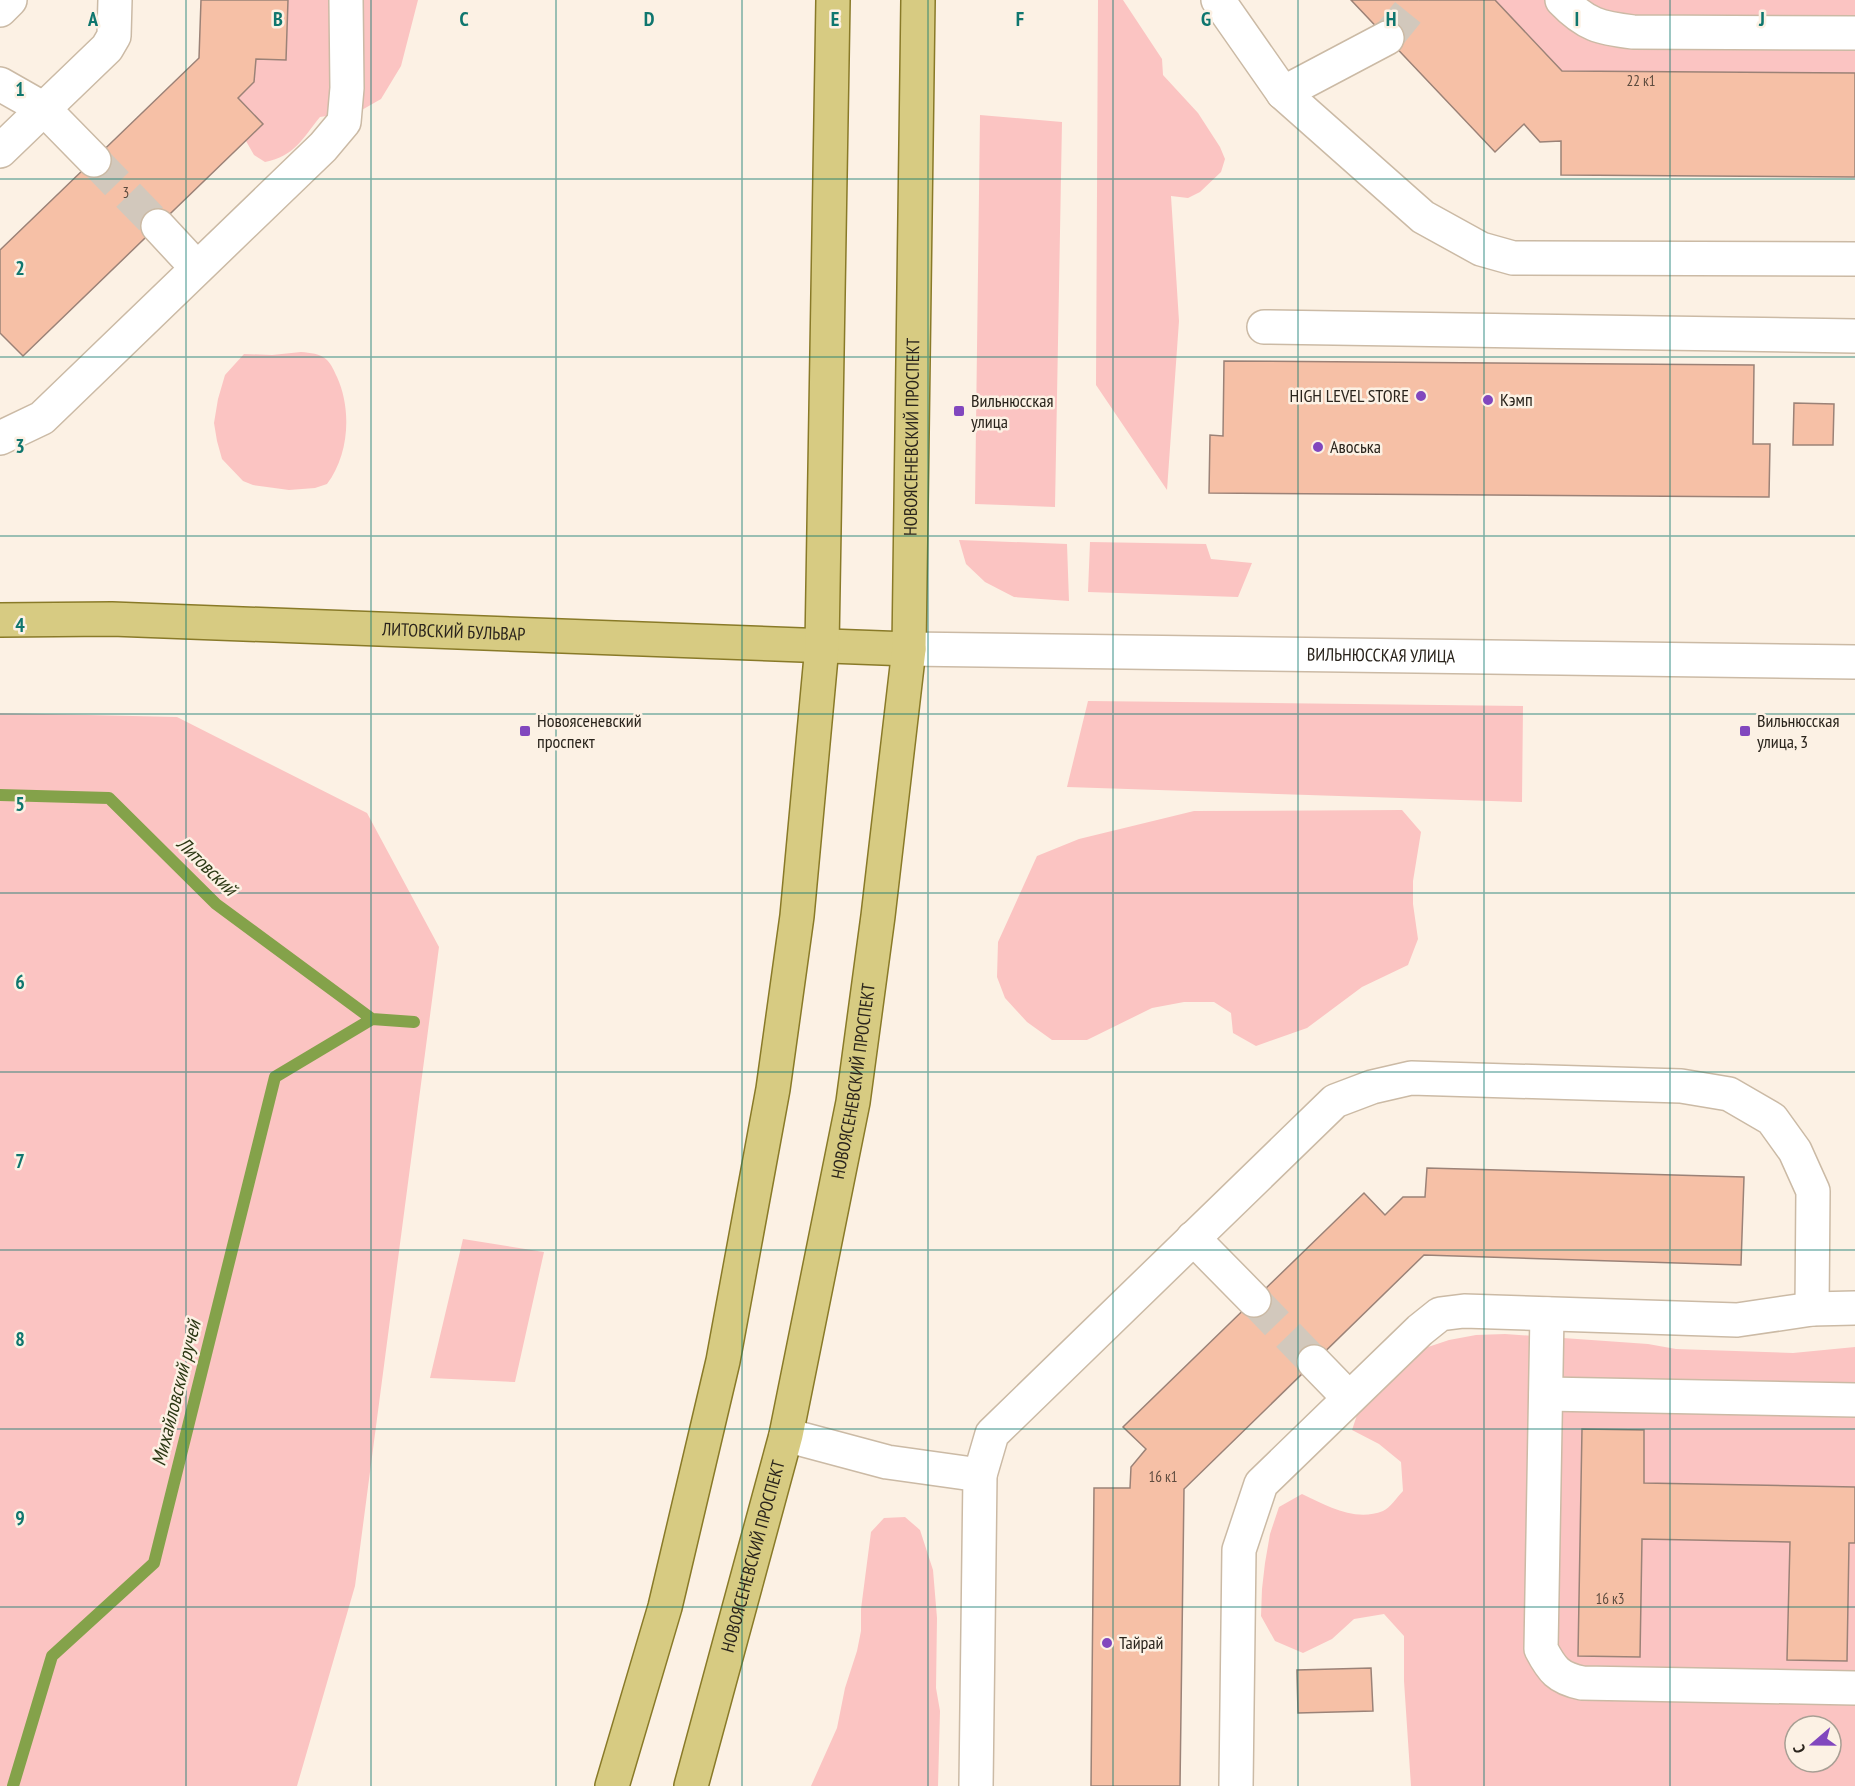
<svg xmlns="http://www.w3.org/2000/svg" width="1855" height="1786" viewBox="0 0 1855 1786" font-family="'PT Sans Narrow',sans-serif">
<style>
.green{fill:#fbc4c2;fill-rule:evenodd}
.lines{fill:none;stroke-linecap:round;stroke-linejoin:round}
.stream{stroke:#84a24a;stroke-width:12}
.building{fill:#f6c0a6;stroke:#9b8277;stroke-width:1.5}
.minor-tunnel{stroke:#d2c8bc;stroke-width:33;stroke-dasharray:33 16;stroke-linecap:butt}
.minor-casing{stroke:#cbbaa5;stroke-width:36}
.major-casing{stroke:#897a28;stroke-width:36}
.minor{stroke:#fff;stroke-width:33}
.major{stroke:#d7cb82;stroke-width:33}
.grid{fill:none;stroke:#0f766e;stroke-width:1.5;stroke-opacity:0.55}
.poi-dot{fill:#8147be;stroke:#fcf1e4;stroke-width:2}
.labels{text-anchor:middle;stroke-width:5;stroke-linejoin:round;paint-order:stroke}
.number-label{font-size:15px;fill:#5d4b3e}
.poi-label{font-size:18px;fill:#2a241c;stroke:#fcf1e4;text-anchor:start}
.street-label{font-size:18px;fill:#2a241c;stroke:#fcf1e4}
.water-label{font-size:20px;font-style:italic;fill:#2c3814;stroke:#fcf1e4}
.grid-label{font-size:20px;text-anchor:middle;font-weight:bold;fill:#0f766e;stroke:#fcf1e4;stroke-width:5;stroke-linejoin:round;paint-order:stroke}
</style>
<rect width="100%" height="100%" fill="#fcf1e4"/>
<!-- green -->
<path class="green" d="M288 0H418L401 66 381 99 360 111 320 117C302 139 295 156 265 162L254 155 246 141 263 124 238 98 254 82 256 59 286 60Z
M1098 0H1123L1162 59 1163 75 1198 113 1220 147 1225 159 1221 172 1200 192 1188 198 1171 196 1179 321 1167 490 1096 385Z
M1495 0H1855V73L1562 71Z
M980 115 1062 122 1055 507 975 504Z
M301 352C310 353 320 353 327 360 332 365 334 371 337 377 352 410 349 455 327 484L315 488 289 490 253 485 243 481 222 459 217 441 214 423 218 399 225 375 244 354 272 355Z
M959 540 1067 544 1069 601 1014 597 985 582 966 564Z
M1090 542 1206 544 1211 559 1252 563 1238 597 1088 592Z
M1088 701 1523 706 1522 802 1067 787Z
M0 713 177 717 367 813 439 947 355 1586 297 1786H0Z
M1402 810 1421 832 1413 881V904L1418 939 1408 965 1362 987 1307 1028 1256 1046 1233 1033 1231 1013 1214 1002H1184L1152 1008 1087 1040H1052L1027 1022 1005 998 997 977 998 942 1037 856 1079 839 1194 811Z
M463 1239 544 1252 515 1382 430 1378Z
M1505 1334 1648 1344 1676 1349 1793 1353 1855 1347V1786H1411L1404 1681V1636L1384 1614 1354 1619 1332 1639 1303 1653 1275 1641 1261 1616 1262 1589 1265 1563 1270 1534 1279 1507 1302 1494C1327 1506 1355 1522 1383 1511 1390 1508 1397 1497 1403 1491L1401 1462 1379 1444 1352 1430 1361 1403 1422 1349 1449 1340 1476 1335ZM1795 1726H1831V1762H1795Z
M905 1517 920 1530 933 1570 937 1618 936 1688 940 1711 938 1786H811L837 1728 845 1688 857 1651 861 1631V1609L871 1532 884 1518Z"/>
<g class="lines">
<!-- stream -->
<path class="stream" d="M0 795 109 798 216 904 372 1019
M372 1019 414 1022
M13 1786 52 1656 154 1563 275 1077 372 1019"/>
</g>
<!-- building -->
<path class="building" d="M201 0H288L286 60 256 59 254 82 238 98 263 124 23 356 0 333V250L199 58Z
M1351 0H1495L1562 71 1855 73V177L1561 175V141L1540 142 1524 124 1495 152Z
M1224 361 1754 365 1753 444H1770L1769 497 1209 493 1210 435 1223 436Z
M1794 403 1834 404 1833 445H1793Z
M1427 1168 1744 1177 1741 1265 1424 1255 1184 1489 1180 1786H1091L1094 1488H1130L1131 1467 1146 1449 1123 1427 1364 1193 1385 1215 1403 1197H1425Z
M1582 1429 1644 1430V1483L1855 1487V1543H1849L1847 1661 1787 1660 1790 1542 1642 1539 1640 1657 1578 1656Z
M1371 1668 1373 1711 1298 1713 1297 1670Z"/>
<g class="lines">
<!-- minor-tunnel -->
<path class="minor-tunnel" d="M1387 38 1418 0
M94 160 158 226
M1254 1300 1314 1362"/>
<defs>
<g id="minor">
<path d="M1218 0 1283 93 1423 217 1481 249 1513 258 1855 259"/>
<path d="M1562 0C1586 25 1600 28 1633 32L1855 33"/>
<path d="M0 10 10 0"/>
<path d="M0 84 44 109 94 160"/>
<path d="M1283 93 1387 38"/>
<path d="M0 151 107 48 114 36 115 0"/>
<path d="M158 226 197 268"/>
<path d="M1264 327 1855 336"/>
<path d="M0 438 42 418 323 147 344 122 347 88 346 0"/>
<path id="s1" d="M909 649 1855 662"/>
<path d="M1193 1238 1254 1300"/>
<path d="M1547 1314 1541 1649C1552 1670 1558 1678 1582 1683L1855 1688"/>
<path d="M1314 1362 1349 1398"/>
<path d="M1546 1394 1855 1400"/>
<path d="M786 1435 887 1462 980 1475"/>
<path d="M976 1786 980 1475 992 1434 1335 1101 1372 1087 1411 1078 1681 1086 1729 1094 1772 1119 1795 1151 1813 1191 1812 1309"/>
<path d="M1236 1786 1239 1550 1261 1484 1420 1330 1440 1314 1464 1311 1737 1320 1812 1309 1855 1308"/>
</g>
<g id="major">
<path id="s2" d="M0 620 112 619 909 649"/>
<path d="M612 1786 665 1607 723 1361 773 1089 797 916 822 646 833 0"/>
<path id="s3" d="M691 1786 786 1435 853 1102 878 916 909 649 918 0"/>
</g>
</defs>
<!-- minor casing -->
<use href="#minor" class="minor-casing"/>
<!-- major casing -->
<use href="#major" class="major-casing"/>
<!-- minor -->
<use href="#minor" class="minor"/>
<!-- major -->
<use href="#major" class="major"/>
</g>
<!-- grid -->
<path class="grid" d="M186 0V1786M371 0V1786M556 0V1786M742 0V1786M928 0V1786M1113 0V1786M1298 0V1786M1484 0V1786M1670 0V1786M0 179H1855M0 357H1855M0 536H1855M0 714H1855M0 893H1855M0 1072H1855M0 1250H1855M0 1429H1855M0 1607H1855"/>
<!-- markers -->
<g class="poi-dot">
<circle cx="1421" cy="396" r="6"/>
<circle cx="1488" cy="400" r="6"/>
<rect x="953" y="405" width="12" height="12" rx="3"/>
<circle cx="1318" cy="447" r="6"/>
<rect x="519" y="725" width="12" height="12" rx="3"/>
<rect x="1739" y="725" width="12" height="12" rx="3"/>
<circle cx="1107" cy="1643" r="6"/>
</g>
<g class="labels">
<!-- number labels -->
<g class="number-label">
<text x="1641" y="86">22 к1</text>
<text x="126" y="198">3</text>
<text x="1163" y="1482">16 к1</text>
<text x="1610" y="1604">16 к3</text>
</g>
<!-- poi labels -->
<g class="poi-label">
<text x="1409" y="402" text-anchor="end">HIGH LEVEL STORE</text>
<text x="1500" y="406">Кэмп</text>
<text x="971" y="407">Вильнюсская<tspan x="971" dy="21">улица</tspan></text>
<text x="1330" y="453">Авоська</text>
<text x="537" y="727">Новоясеневский<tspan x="537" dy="21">проспект</tspan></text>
<text x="1757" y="727">Вильнюсская<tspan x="1757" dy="21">улица, 3</tspan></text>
<text x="1119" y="1649">Тайрай</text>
</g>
<!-- street labels -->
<g class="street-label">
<text dy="6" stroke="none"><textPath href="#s3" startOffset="1372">НОВОЯСЕНЕВСКИЙ ПРОСПЕКТ</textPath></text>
<text dy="6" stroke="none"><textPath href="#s2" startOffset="454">ЛИТОВСКИЙ БУЛЬВАР</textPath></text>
<text dy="6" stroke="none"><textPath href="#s1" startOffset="472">ВИЛЬНЮССКАЯ УЛИЦА</textPath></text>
<text dy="6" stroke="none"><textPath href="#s3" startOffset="724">НОВОЯСЕНЕВСКИЙ ПРОСПЕКТ</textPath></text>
<text dy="6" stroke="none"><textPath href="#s3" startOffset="238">НОВОЯСЕНЕВСКИЙ ПРОСПЕКТ</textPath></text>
</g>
<!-- water labels -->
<g class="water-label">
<text transform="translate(207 866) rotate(44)" y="7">Литовский</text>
<text transform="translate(176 1393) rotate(-76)" y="7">Михайловский ручей</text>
</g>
</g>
<g class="grid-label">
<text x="93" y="26">A</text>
<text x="278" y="26">B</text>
<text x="464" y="26">C</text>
<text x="649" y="26">D</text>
<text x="835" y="26">E</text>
<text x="1020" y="26">F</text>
<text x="1206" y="26">G</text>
<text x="1391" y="26">H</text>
<text x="1577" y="26">I</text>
<text x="1762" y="26">J</text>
<text x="20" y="96">1</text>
<text x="20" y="275">2</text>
<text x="20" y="453">3</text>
<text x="20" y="632">4</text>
<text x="20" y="811">5</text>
<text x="20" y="989">6</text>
<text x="20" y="1168">7</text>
<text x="20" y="1346">8</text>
<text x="20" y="1525">9</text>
</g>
<!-- north arrow -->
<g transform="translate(1813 1744) rotate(250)"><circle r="28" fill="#fcf1e4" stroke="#a89f94" stroke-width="1.5"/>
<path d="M0-4.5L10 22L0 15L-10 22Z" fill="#8147be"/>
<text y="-9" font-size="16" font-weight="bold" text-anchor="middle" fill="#2a241c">С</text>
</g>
</svg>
